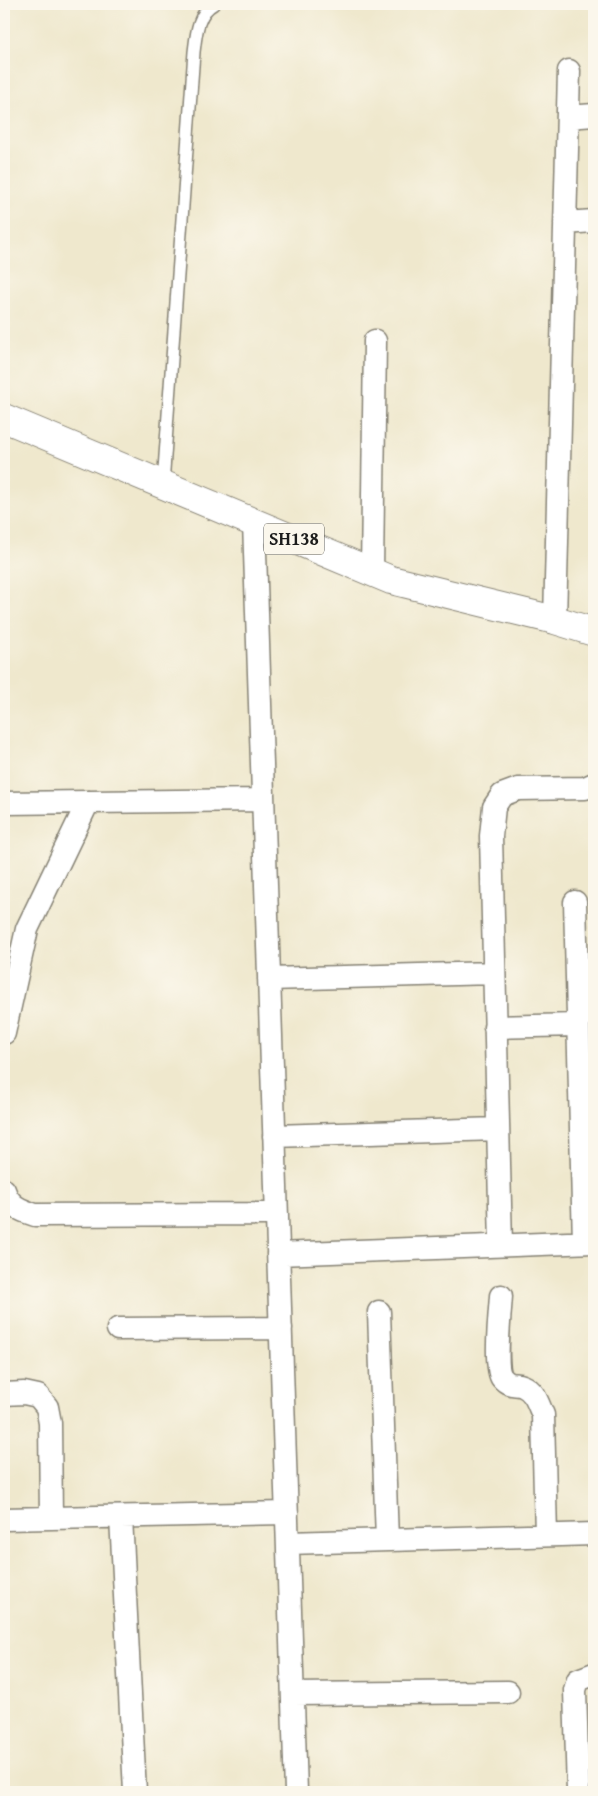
<svg xmlns="http://www.w3.org/2000/svg" width="598" height="1796" viewBox="0 0 598 1796" font-family="'Gentium Book Plus',serif">
<style>
.lines{fill:none;stroke-linecap:round;stroke-linejoin:round}
.service-casing{stroke:#868274;stroke-width:14}
.minor-casing{stroke:#868274;stroke-width:25}
.primary-casing{stroke:#868274;stroke-width:30}
.service{stroke:#fff;stroke-width:11}
.minor{stroke:#fff;stroke-width:22}
.primary{stroke:#fff;stroke-width:28}
.labels{text-anchor:middle;stroke-width:4.5;stroke-linejoin:round;paint-order:stroke}
.shield{fill:#fbf7ec;stroke:#5f5e5a;stroke-width:1}
.shield-label{font-size:18px;font-weight:bold;fill:#1c1c1c}
</style>
<rect width="100%" height="100%" fill="#fbf7ec"/>
<filter id="ink" filterUnits="userSpaceOnUse"><feTurbulence type="fractalNoise" baseFrequency=".02" numOctaves="2"/><feDisplacementMap in="SourceGraphic" scale="10" xChannelSelector="R" yChannelSelector="G"/><feConvolveMatrix kernelMatrix="1 2 1 2 8 2 1 2 1" color-interpolation-filters="sRGB"/></filter>
<filter id="wash" filterUnits="userSpaceOnUse"><feTurbulence type="fractalNoise" baseFrequency=".0096" numOctaves="4" result="noise"/><feDisplacementMap in="SourceGraphic" scale="20" xChannelSelector="R" yChannelSelector="G"/><feGaussianBlur stdDeviation="1.12" result="paint"/><feColorMatrix in="noise" values="0 0 0 0 0 0 0 0 0 0 0 0 0 0 0 0 0 1.4 0 .05"/><feComposite in="paint" operator="in"/></filter>
<g filter="url(#wash)">
<rect width="100%" height="100%" fill="#efe8cd"/>
</g>
<g filter="url(#ink)">
<g class="lines">
<defs>
<path id="service" d="M163 484 194 52C196 36 197 13 214 4"/>
<path id="minor" d="M568 117 594 115
M565 223 594 221
M254 522 296 1792
M372 572 375 341
M555 620 569 71
M4 803 263 800
M575 902 584 1242
M269 979 494 973
M495 1027 578 1025
M4 1033 27 929 88 802
M274 1136 498 1129
M4 1190C9 1206 20 1210 35 1215L277 1214
M501 1245 491 836 494 807 502 795 518 789 585 788 594 784
M278 1254 594 1242
M501 1296C500 1311 494 1369 502 1378 510 1387 515 1383 523 1386 535 1391 538 1404 543 1415L546 1535
M379 1312 387 1540
M118 1329 281 1328
M4 1394 24 1393 38 1396 47 1407 50 1423 51 1518
M121 1517 135 1792
M4 1519 287 1513
M288 1543 594 1534
M293 1694 508 1692
M578 1792 575 1690 578 1680 594 1674"/>
<path id="primary" d="M4 418 391 580 555 620 594 632"/>
</defs>
<!-- service casing -->
<use href="#service" class="service-casing"/>
<!-- minor casing -->
<use href="#minor" class="minor-casing"/>
<!-- primary casing -->
<use href="#primary" class="primary-casing"/>
<!-- service -->
<use href="#service" class="service"/>
<!-- minor -->
<use href="#minor" class="minor"/>
<!-- primary -->
<use href="#primary" class="primary"/>
</g>
</g>
<g class="labels">
<!-- shield labels -->
<rect class="shield" x="264" y="523.5" width="60" height="31" rx="4"/>
<g class="shield-label">
<text x="294" y="545">SH138</text>
</g>
</g>
<!-- margin -->
<rect width="598" height="1796" fill="none" stroke="#fbf7ec" stroke-width="20"/>
</svg>
